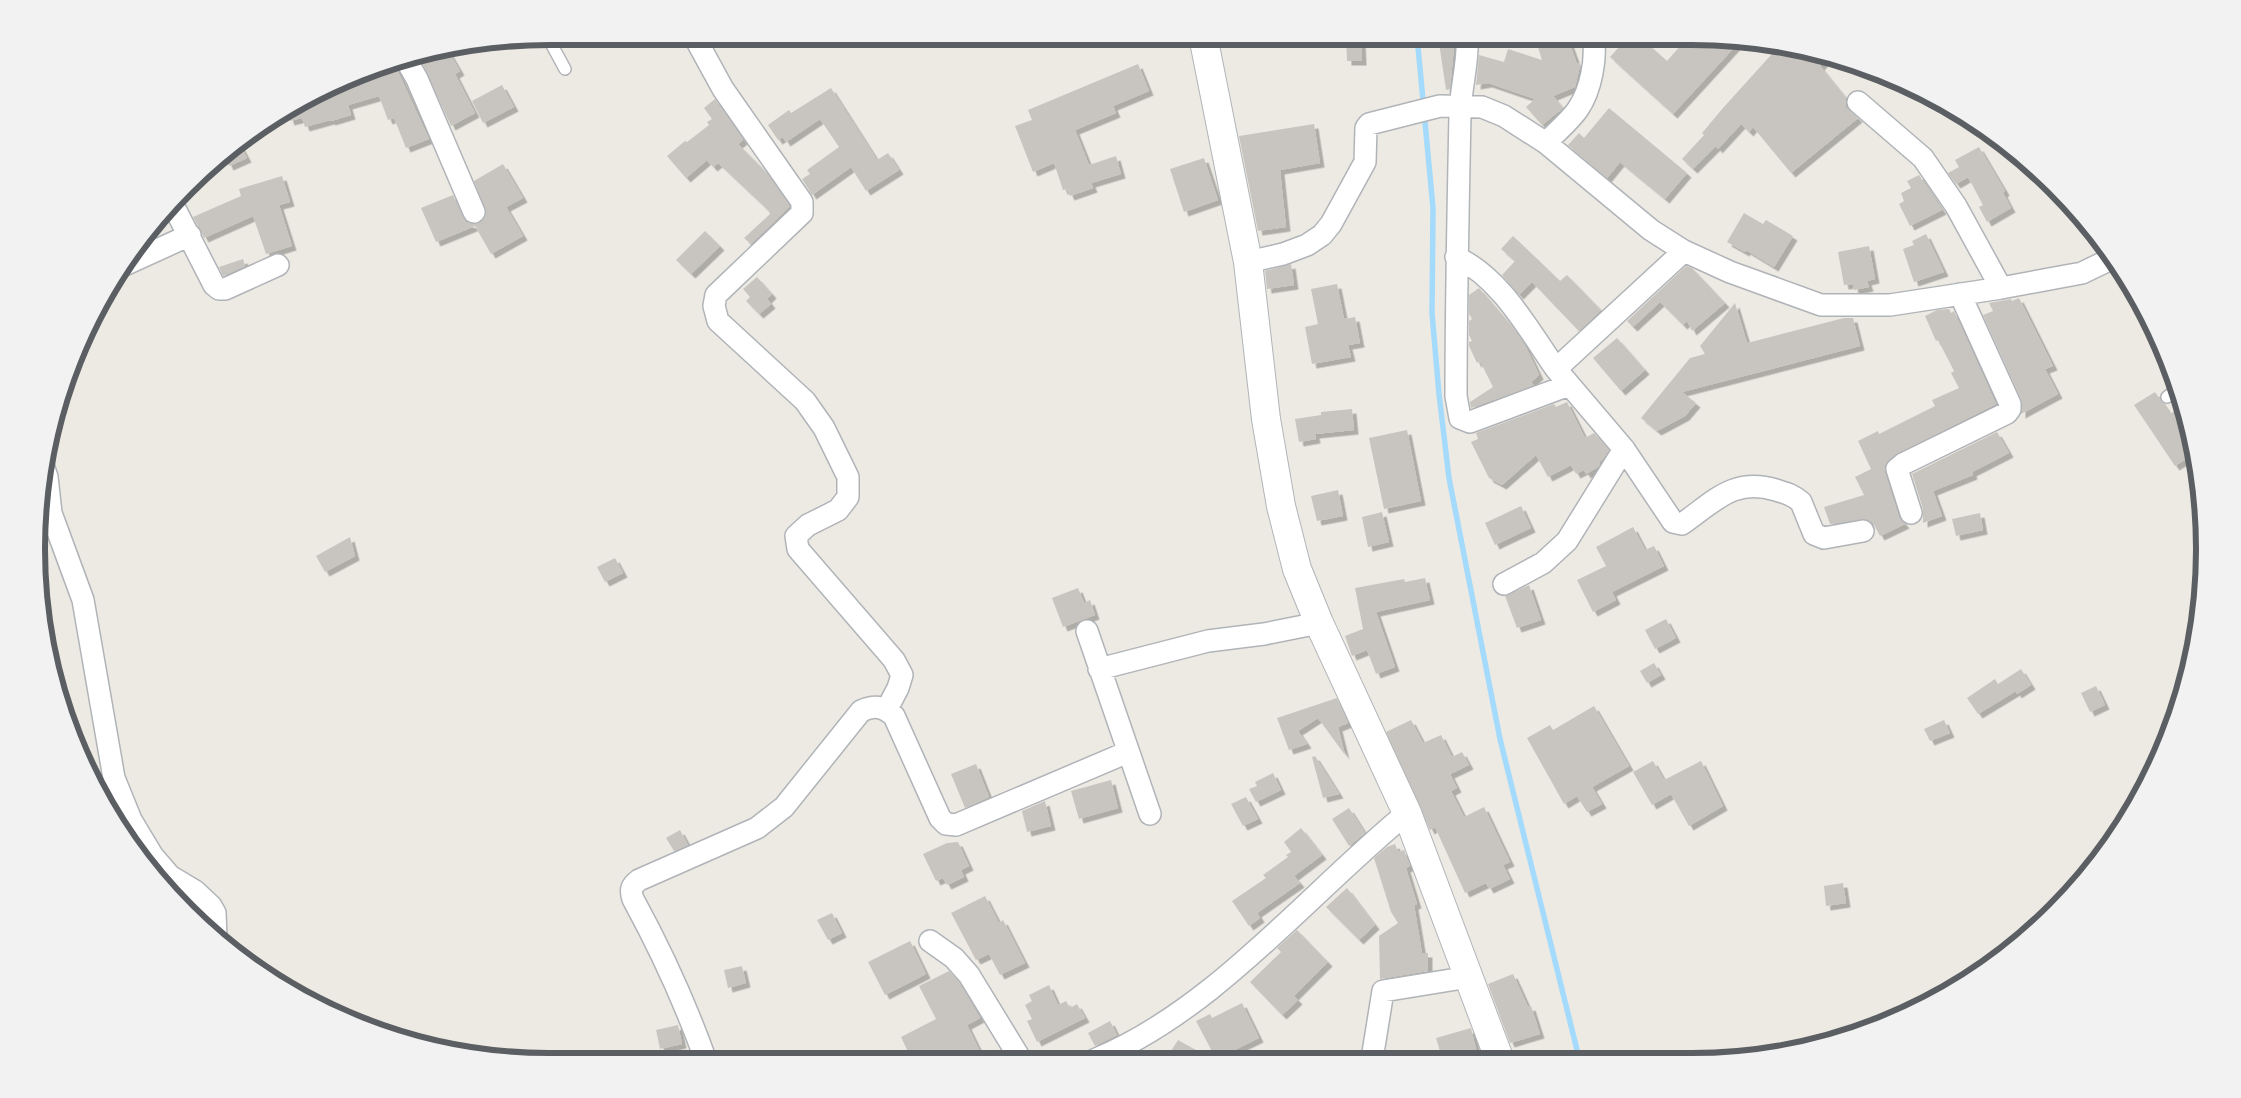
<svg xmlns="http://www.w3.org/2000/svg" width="2241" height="1098" viewBox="0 0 2241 1098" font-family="'Open Sans',sans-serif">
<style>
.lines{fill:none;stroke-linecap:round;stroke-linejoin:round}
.stream{stroke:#a4dafc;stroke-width:5.5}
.building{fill:#c8c5c0;filter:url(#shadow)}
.service-casing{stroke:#b0b4b8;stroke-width:14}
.minor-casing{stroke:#b0b4b8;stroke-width:24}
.tertiary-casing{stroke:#b0b4b8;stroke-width:30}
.service{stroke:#fff;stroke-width:11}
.minor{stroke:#fff;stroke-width:21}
.tertiary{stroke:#fff;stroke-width:28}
.rim{fill:none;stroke:#5b5f63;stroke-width:6}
</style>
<defs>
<filter id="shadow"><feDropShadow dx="4.5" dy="4.5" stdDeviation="0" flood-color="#0004"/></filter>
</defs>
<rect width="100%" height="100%" fill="#edeae3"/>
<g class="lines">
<!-- stream -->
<path class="stream" d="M1417 36 1433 208 1432 313 1439 394 1449 478 1500 739 1579 1058"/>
</g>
<!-- building -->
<path class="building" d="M1346 36H1361L1362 61H1347Z
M1438 36H1455L1450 89 1446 90Z
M1549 36H1567L1577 64 1579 63 1580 66 1575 87 1553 96 1563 108 1542 125 1526 107 1535 99 1488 83 1476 85 1479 55 1504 62 1508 49 1542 60 1536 41Z
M1629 36H1639L1667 61 1689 36 1740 41 1673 114 1610 57Z
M1780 45 1792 46 1828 57 1820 66 1846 98V107L1858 118 1791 173 1753 127 1749 132 1741 124 1718 149 1716 146 1693 169 1682 159 1704 135 1702 133 1723 108Z
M446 47 460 71 455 74 475 113 451 126 421 61Z
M393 61 429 139 406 148 394 118 388 120 379 96 348 105 351 115 331 121 330 120 305 127 302 118 290 121 286 109 293 105Z
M1138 64 1149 91 1113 106 1116 113 1075 130 1089 165 1116 156 1121 174 1091 183 1093 188 1070 196 1067 189 1063 190 1054 163 1033 172 1015 126 1032 120 1028 110Z
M502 85 514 107 483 123 472 101Z
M831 88 877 160 888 153 899 170 866 191 851 167 812 195 802 179 810 174 807 170 839 147 820 119 786 142 783 137 778 140 768 125 789 110 791 113Z
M715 99 743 140 738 144 765 171 790 206 751 244 744 238 770 214 768 210 718 163 713 167 707 160 686 178 667 156 685 141 687 142 709 125 707 122 712 119 704 108Z
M1609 108 1687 173 1665 199 1620 162 1607 178 1568 145 1579 133 1584 138Z
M1314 124 1320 163 1280 170 1286 227 1258 231 1239 136Z
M238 141 247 158 229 166 224 155Z
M1979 147 2005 191 2003 193 2011 208 1987 222 1979 207 1983 205 1968 177 1956 184 1948 173 1959 167 1955 160Z
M1204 158 1218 200 1184 212 1170 169Z
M503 164 523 198 506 207 523 236 491 254 475 226 436 242 421 208 453 195 466 222 472 224 479 223 484 219 486 213 474 181Z
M1919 175 1942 210 1910 226 1899 204 1904 201 1901 193 1911 188 1907 181Z
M282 176 290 202 279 205 292 246 266 254 253 216 204 238 193 217 241 196 239 189Z
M1744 213 1763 224 1766 220 1793 236 1774 267 1746 250 1745 252 1727 242Z
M705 231 720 246 691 274 676 260Z
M1926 234 1944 272 1914 282 1903 249 1914 245 1912 241Z
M1513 236 1560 281 1567 275 1601 310 1579 331 1532 282 1519 295 1502 275 1515 261 1501 249Z
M1869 246 1875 279 1867 281 1869 287 1854 290 1853 284 1844 285 1838 252Z
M243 259 245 266 223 276 219 267Z
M1291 264 1294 285 1267 289 1265 271Z
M1686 266 1692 268 1725 303 1692 331 1687 321 1683 325 1660 302 1633 327 1627 321Z
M757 277 772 294 767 299 771 304 759 314 746 301 750 297 743 289Z
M1337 284 1344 319 1355 317 1360 343 1348 345 1351 357 1312 364 1305 327 1318 324 1311 289Z
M1479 288 1514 329 1524 343 1539 375 1531 382 1534 385 1471 408 1470 402 1493 387 1480 361 1477 363 1469 346V342L1472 341 1469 335V321L1472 319 1469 314V295Z
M2019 298 2053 366 2045 369 2058 394 2021 414V399L1983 315 1993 311 1989 303 2011 299 2012 301Z
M1735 303 1747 343 1844 318H1853L1860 346 1682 392 1696 403 1685 416 1657 431 1641 418 1690 358 1705 354 1700 346Z
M1949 309 1951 313 1954 311 1996 404 1898 453 1889 460 1885 466V473L1899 517 1905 524 1880 536 1873 523 1867 519 1830 524 1824 507 1864 495 1855 477 1871 469 1858 441 1878 431 1879 434 1935 406 1932 400 1959 388 1951 373 1954 371 1938 340 1936 341 1925 316 1937 310Z
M1617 338 1645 370 1621 391 1593 358Z
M2155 392 2170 414 2182 406 2188 426 2184 429 2195 449V453L2175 466 2134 405Z
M1567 402 1585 438 1594 433 1609 450 1603 459 1599 462 1600 464 1598 467 1586 474 1584 470 1576 474 1571 465 1548 477 1536 455 1502 485 1489 478 1471 442 1478 439 1476 433 1554 404 1556 407Z
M1352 409 1354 430 1315 434 1316 439 1299 442 1295 419 1321 415V412Z
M1407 430 1421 501 1384 509 1369 438Z
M1997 432 2009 453 1972 472 1973 475 1933 491 1942 516 1923 523V509L1912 474Z
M1338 490 1343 516 1317 521 1311 496Z
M1521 506 1531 528 1495 545 1485 523Z
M1382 512 1389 542 1368 547 1362 517Z
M1980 513 1983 530 1956 536 1952 519Z
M1633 527 1645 550 1654 546 1664 566 1612 592 1616 600 1593 612 1577 580 1606 566 1596 547Z
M350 537 355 556 325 572 316 556Z
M615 558 623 573 605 582 597 567Z
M1425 578 1430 600 1376 612 1395 667 1376 674 1367 650 1352 656 1345 636 1363 629 1355 588 1404 579 1405 582Z
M1529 585 1541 620 1517 628 1505 596Z
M1078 588 1084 603 1090 600 1095 615 1063 627 1052 598Z
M1666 619 1676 638 1655 649 1645 630Z
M1654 663 1661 675 1647 683 1640 671Z
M2021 669 2031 685 2017 694 2016 691 1978 714 1967 698 1995 679 1998 684Z
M2096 686 2105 705 2090 712 2081 693Z
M1337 698 1348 723 1338 727 1345 755 1318 718 1298 731 1307 744 1289 750 1277 718Z
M1594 706 1629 766 1592 787 1602 804 1587 812 1577 796 1564 804 1527 738 1550 725 1553 730Z
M1411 720 1423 743 1441 735 1452 757 1462 752 1469 765 1450 774 1457 788 1451 791 1464 817 1484 807 1510 862 1503 865 1510 879 1489 889 1486 883 1465 893 1435 827 1430 830 1386 732Z
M1944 720 1950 733 1930 741 1924 729Z
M1315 756 1339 794 1323 798 1312 757Z
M1653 761 1664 780 1701 761 1723 806 1689 826 1671 794 1652 805 1633 772Z
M976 764 989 797 965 808 951 774Z
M1273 773 1281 790 1256 802 1249 789 1257 786 1255 782Z
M1111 780 1118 808 1079 819 1071 791Z
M1246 797 1258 819 1243 826 1231 804Z
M1045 801 1051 826 1027 832 1022 811Z
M1349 808 1365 833 1349 846 1332 819Z
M1301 828 1322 855 1294 876 1300 883 1257 913 1260 918 1249 926 1232 901 1266 878 1263 875 1288 857 1286 855 1291 852 1284 842Z
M680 830 688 845 674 851 666 838Z
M958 842 969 866 961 870 964 877 947 885 943 878 936 881 923 854 947 843Z
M1395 844 1398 852 1404 850 1410 866 1406 868 1417 904 1414 905 1422 953H1428V971L1380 979 1379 936 1398 923 1391 912 1374 858 1387 847Z
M1843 883 1846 903 1826 906 1824 886Z
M1347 888 1375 925 1359 940 1326 907Z
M985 896 999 923 1003 920 1025 963 1000 975 989 954 976 960 951 913Z
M832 913 842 933 828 940 817 920Z
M1297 930 1328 962 1294 996 1298 1000 1282 1015 1250 982 1281 952 1277 948Z
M910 941 926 974 885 995 868 962Z
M742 966 746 983 728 988 724 970Z
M949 971 959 982 980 1018 967 1025 984 1060H916L913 1054 910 1056 901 1037 936 1019 919 986Z
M1513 974 1528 1007 1531 1006 1540 1034 1510 1043 1488 984Z
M1049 985 1058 1005 1066 1001 1070 1008 1077 1004 1085 1018 1037 1042 1027 1021 1032 1019 1025 1005 1032 1001 1029 995Z
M1242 1003 1259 1038 1216 1059 1196 1021 1210 1014 1212 1018Z
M1110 1021 1117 1035 1095 1046 1088 1033Z
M678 1025 682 1044 660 1049 656 1030Z
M1471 1028 1478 1058H1442L1436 1038Z
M1178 1040 1212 1059H1166Z"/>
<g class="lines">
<defs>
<path id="service" d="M547 36 565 69
M2167 397 2177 389"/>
<path id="minor" d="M694 36 723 89 802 202V213L716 295 714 306 718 321 805 401 824 428 848 477V497L838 510 808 525 796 536 798 549 894 660 902 675 898 688 887 709
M1467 36C1469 63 1460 89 1460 115 1458 209 1456 302 1456 396L1460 418 1470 422 1569 385
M405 58 417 79 474 212
M1858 102 1923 158 1956 206 2001 288
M1546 143C1556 132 1570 121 1578 109 1591 90 1597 58 1593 36
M172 203 214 285 219 289H225L278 265
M1684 251 1556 369 1624 449 1673 522 1682 524C1715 501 1734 477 1776 490 1786 493 1793 495 1801 502L1814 534 1824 538 1863 531
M1456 257C1501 278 1528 329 1556 369
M1248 262 1283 254 1307 245 1322 235 1331 224 1365 162 1366 128 1369 124 1440 106 1482 107 1504 116 1546 143 1651 230 1684 251 1730 272 1821 305H1890L2001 288 2082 273 2113 258
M122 266 190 235
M44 468 47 477 51 513 83 600 114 778 131 820 152 855 170 876 195 891 211 906 215 913 216 938
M1911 513 1897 469 1903 464 2007 413 2010 409V404L1960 294
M1504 584 1543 563 1567 541 1624 449
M1087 631 1150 814
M1099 669 1208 641 1264 634 1319 623
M930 941 954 958 969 975 1021 1060
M1372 1059 1383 991 1469 977
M1094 1060C1214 1011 1308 894 1407 813
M706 1061C685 1002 663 954 633 899 630 890 631 886 639 880L757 828 784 807 861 711C874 705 883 706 894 716L940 818 946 824 956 825 1128 752"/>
<path id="tertiary" d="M1203 36 1248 262 1266 419 1281 506 1297 569 1319 623 1407 813 1499 1058"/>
</defs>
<!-- service casing -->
<use href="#service" class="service-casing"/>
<!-- minor casing -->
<use href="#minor" class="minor-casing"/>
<!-- tertiary casing -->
<use href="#tertiary" class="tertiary-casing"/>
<!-- service -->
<use href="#service" class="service"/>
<!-- minor -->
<use href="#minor" class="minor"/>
<!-- tertiary -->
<use href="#tertiary" class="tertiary"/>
</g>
<!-- crop -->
<path d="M0 0H2241V1098H0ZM549 45H1692A504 504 0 0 1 2196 549V549A504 504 0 0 1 1692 1053H549A504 504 0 0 1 45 549V549A504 504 0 0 1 549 45Z" fill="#f2f2f3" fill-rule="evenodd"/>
<path class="rim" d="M549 45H1692A504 504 0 0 1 2196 549V549A504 504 0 0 1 1692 1053H549A504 504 0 0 1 45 549V549A504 504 0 0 1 549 45Z"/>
</svg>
